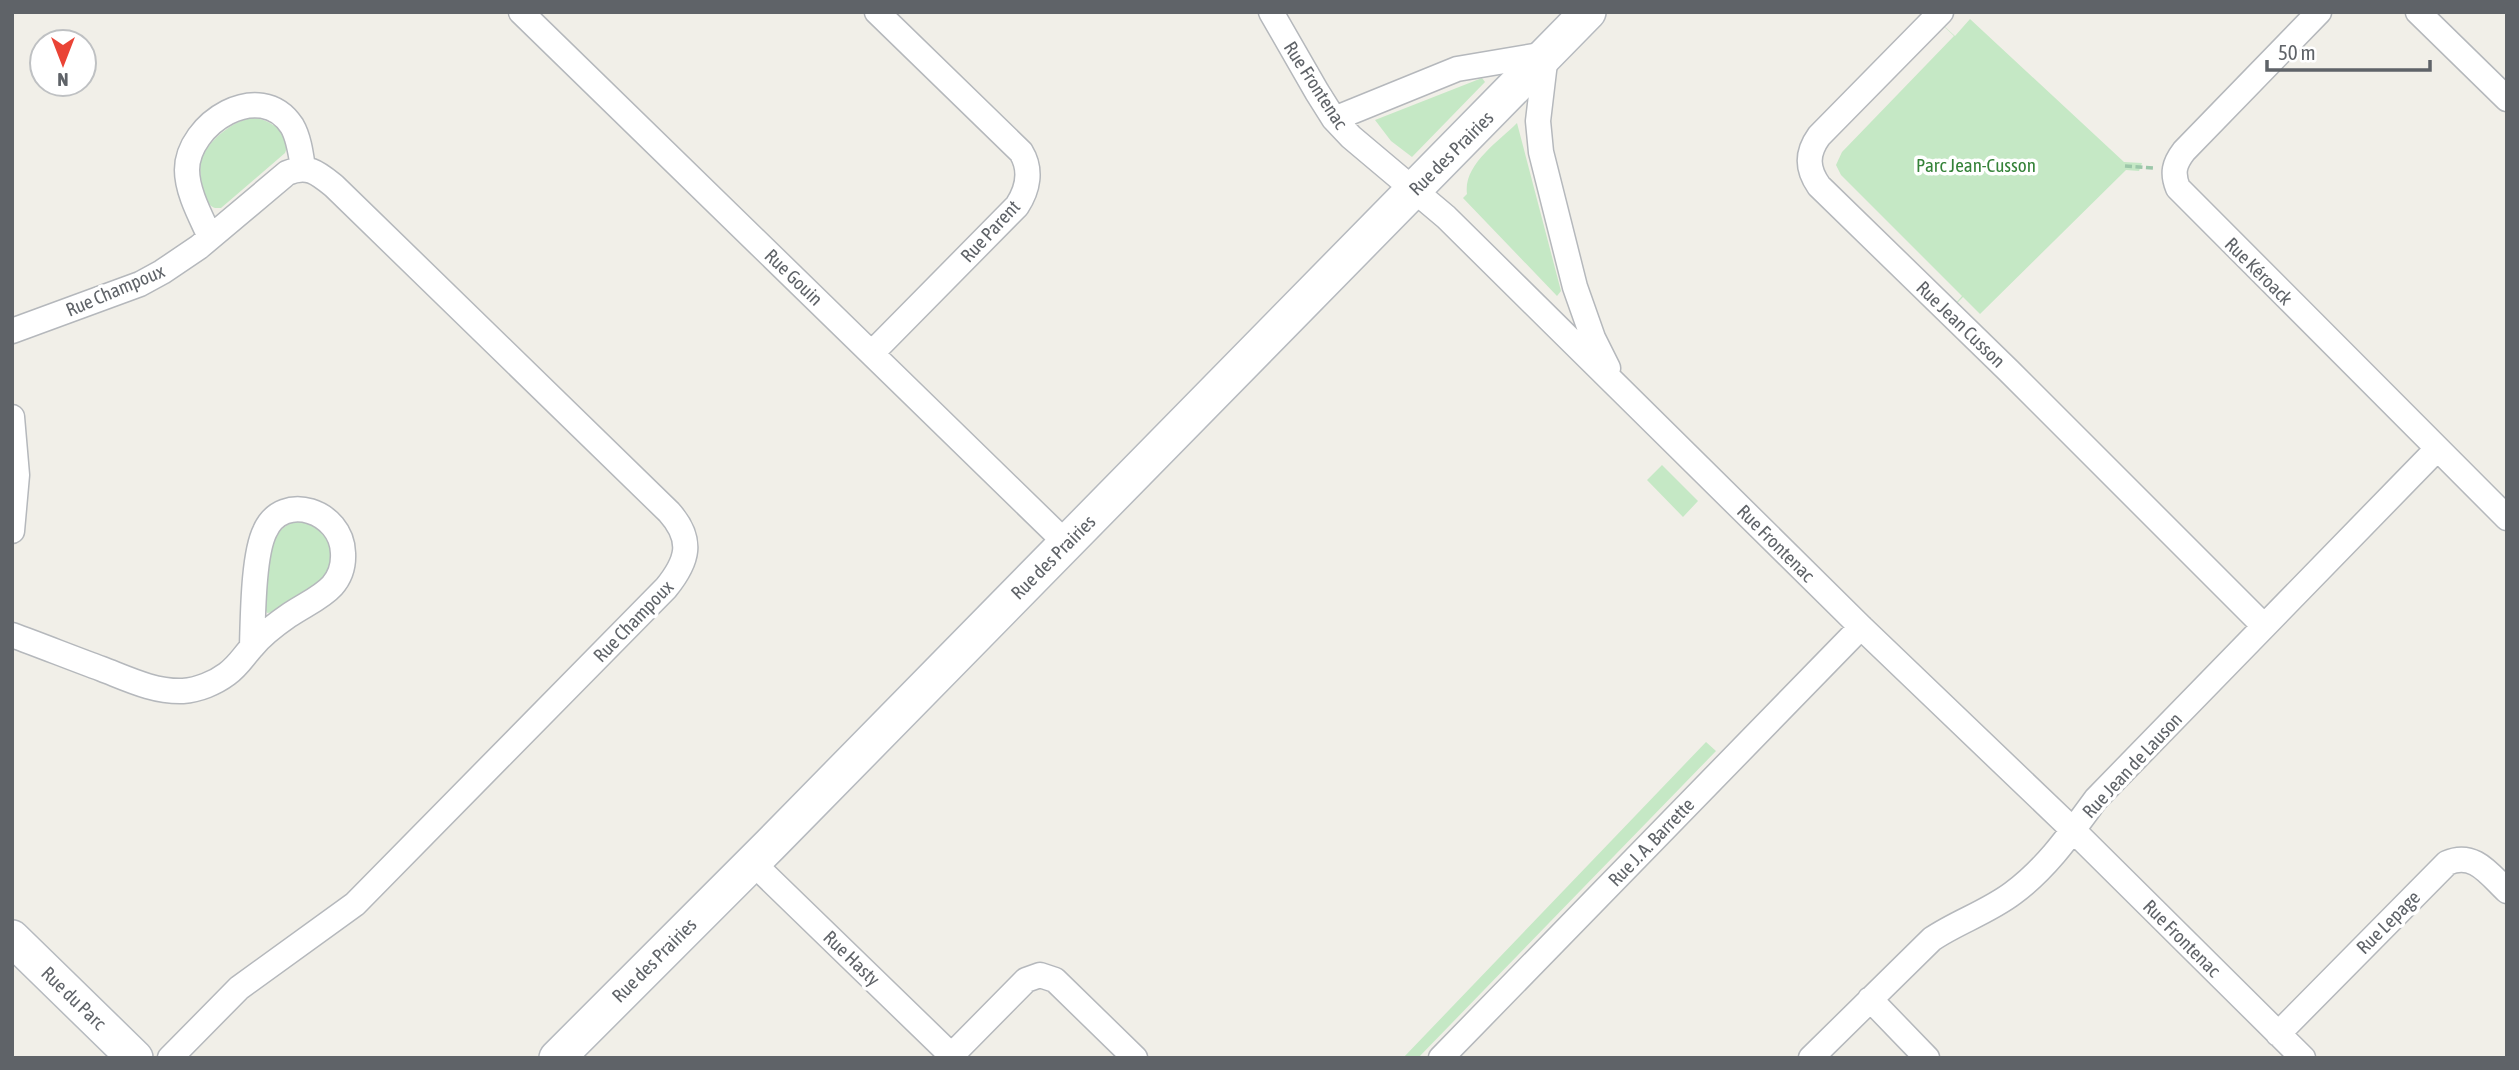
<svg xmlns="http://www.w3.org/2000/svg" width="2519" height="1070" viewBox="0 0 2519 1070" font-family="'Asap Condensed',sans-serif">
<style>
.green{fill:#c5e8c5}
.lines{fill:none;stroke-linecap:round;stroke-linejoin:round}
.street-casing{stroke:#b5b8bc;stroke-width:27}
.secondary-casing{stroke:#b6babf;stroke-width:38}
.path{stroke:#9cc7a9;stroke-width:3.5;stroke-dasharray:7 3.5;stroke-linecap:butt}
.street{stroke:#fff;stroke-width:24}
.secondary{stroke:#fff;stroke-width:35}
.labels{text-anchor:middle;stroke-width:7;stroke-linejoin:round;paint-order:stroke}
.street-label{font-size:19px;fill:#5f6368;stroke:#fff}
.park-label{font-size:19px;fill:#348238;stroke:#fff}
</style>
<rect width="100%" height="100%" fill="#f1efe8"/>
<!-- green -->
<path class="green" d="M1935 18 1955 36 1970 19 2124 162 2142 163 2139 171 2126 170 1980 314 1963 297 1948 312 1962 296 1841 175 1836 165 1842 152 1954 36Z
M1482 78 1485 82 1412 157 1391 141 1375 120Z
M254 118C271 120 293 134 285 153L221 208C216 208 214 209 210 205 203 196 197 167 202 157 210 139 235 119 254 118Z
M1517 123 1561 291 1557 296 1463 198 1467 194C1463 165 1498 142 1517 123Z
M1662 465 1698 501 1683 517 1647 480Z
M296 521C301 522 308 522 313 524 334 533 337 567 322 582 309 594 289 603 274 612L267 613 265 608C268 578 262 532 296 521Z
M1706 742 1716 751 1418 1058H1403Z"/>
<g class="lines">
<defs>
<path id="street" d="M521 12 1066 543
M1271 12 1317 92 1334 119 1351 137 1446 217 1861 627 2073 830 2303 1058
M1941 12 1819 136C1806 154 1807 169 1819 186L2009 371 2264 626
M2319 12 2184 151C2174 164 2172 173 2178 188L2507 518
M2418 12 2507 99
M1334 119 1457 69 1546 54 1538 121 1541 152 1575 287 1593 338 1608 368
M210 237C201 217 187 192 187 170 187 124 260 77 292 126 299 138 301 155 303 168
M12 331 140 284 162 272 199 247 287 173C308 164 318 173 334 186L669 512C694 540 688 561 666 588L355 904 239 988 170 1058
M872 353 1017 206C1028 189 1032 170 1021 152L877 12
M12 417 17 475 12 531
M12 635C42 646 72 658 102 669 128 679 154 692 183 691 198 690 215 683 227 674 238 666 243 657 252 647 262 635 275 625 288 616 314 598 345 590 343 553 342 511 283 491 265 531 253 555 253 618 252 646
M752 862 951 1055
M1870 999 1927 1058
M2278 1034 2447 863C2474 851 2489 874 2507 891
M949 1058 1026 980 1040 975 1055 980 1135 1058
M1441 1058 1861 627
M1811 1058 1932 939C1957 922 1988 912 2013 893 2047 868 2071 833 2096 799L2437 449"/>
<path id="secondary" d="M12 938 135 1058
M557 1058 770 845 1588 12"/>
</defs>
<!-- street casing -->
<use href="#street" class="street-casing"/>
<!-- secondary casing -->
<use href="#secondary" class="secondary-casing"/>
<!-- path -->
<path class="path" d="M2125 166 2154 168"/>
<!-- street -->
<use href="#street" class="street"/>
<!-- secondary -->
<use href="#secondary" class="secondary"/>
</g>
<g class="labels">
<!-- street labels -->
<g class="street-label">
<text transform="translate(1316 85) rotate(57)" y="7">Rue Frontenac</text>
<text transform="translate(1451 153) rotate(-45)" y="7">Rue des Prairies</text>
<text transform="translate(990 231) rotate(-47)" y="7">Rue Parent</text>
<text transform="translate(2259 271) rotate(45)" y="7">Rue Kéroack</text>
<text transform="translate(794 277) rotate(44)" y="7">Rue Gouin</text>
<text transform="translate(115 290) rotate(-23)" y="7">Rue Champoux</text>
<text transform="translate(1961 324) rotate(44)" y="7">Rue Jean Cusson</text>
<text transform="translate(1776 543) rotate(45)" y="7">Rue Frontenac</text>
<text transform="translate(1053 557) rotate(-45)" y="7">Rue des Prairies</text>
<text transform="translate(633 621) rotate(-46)" y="7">Rue Champoux</text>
<text transform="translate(2132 765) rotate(-47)" y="7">Rue Jean de Lauson</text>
<text transform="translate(1651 842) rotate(-46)" y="7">Rue J. A. Barrette</text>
<text transform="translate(2388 922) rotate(-45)" y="7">Rue Lepage</text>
<text transform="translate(2182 938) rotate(45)" y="7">Rue Frontenac</text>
<text transform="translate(852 958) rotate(44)" y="7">Rue Hasty</text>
<text transform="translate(654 960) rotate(-45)" y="7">Rue des Prairies</text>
<text transform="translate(74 998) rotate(44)" y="7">Rue du Parc</text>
</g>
<!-- park labels -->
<g class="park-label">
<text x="1976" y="172">Parc Jean-Cusson</text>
</g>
</g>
<!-- border -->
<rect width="2519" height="1070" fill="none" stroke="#5f6368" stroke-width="28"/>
<!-- north arrow -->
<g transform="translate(63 63) rotate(180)"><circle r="33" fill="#ffffff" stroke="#bfc1c3" stroke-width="2"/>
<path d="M0-5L12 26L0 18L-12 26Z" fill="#ea4335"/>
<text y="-10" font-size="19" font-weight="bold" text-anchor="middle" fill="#5f6368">N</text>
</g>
<!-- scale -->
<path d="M2267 60v10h163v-10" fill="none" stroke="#5f6368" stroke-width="3.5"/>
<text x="2278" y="60" font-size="21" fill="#5f6368" stroke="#ffffff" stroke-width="5" paint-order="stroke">50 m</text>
</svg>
